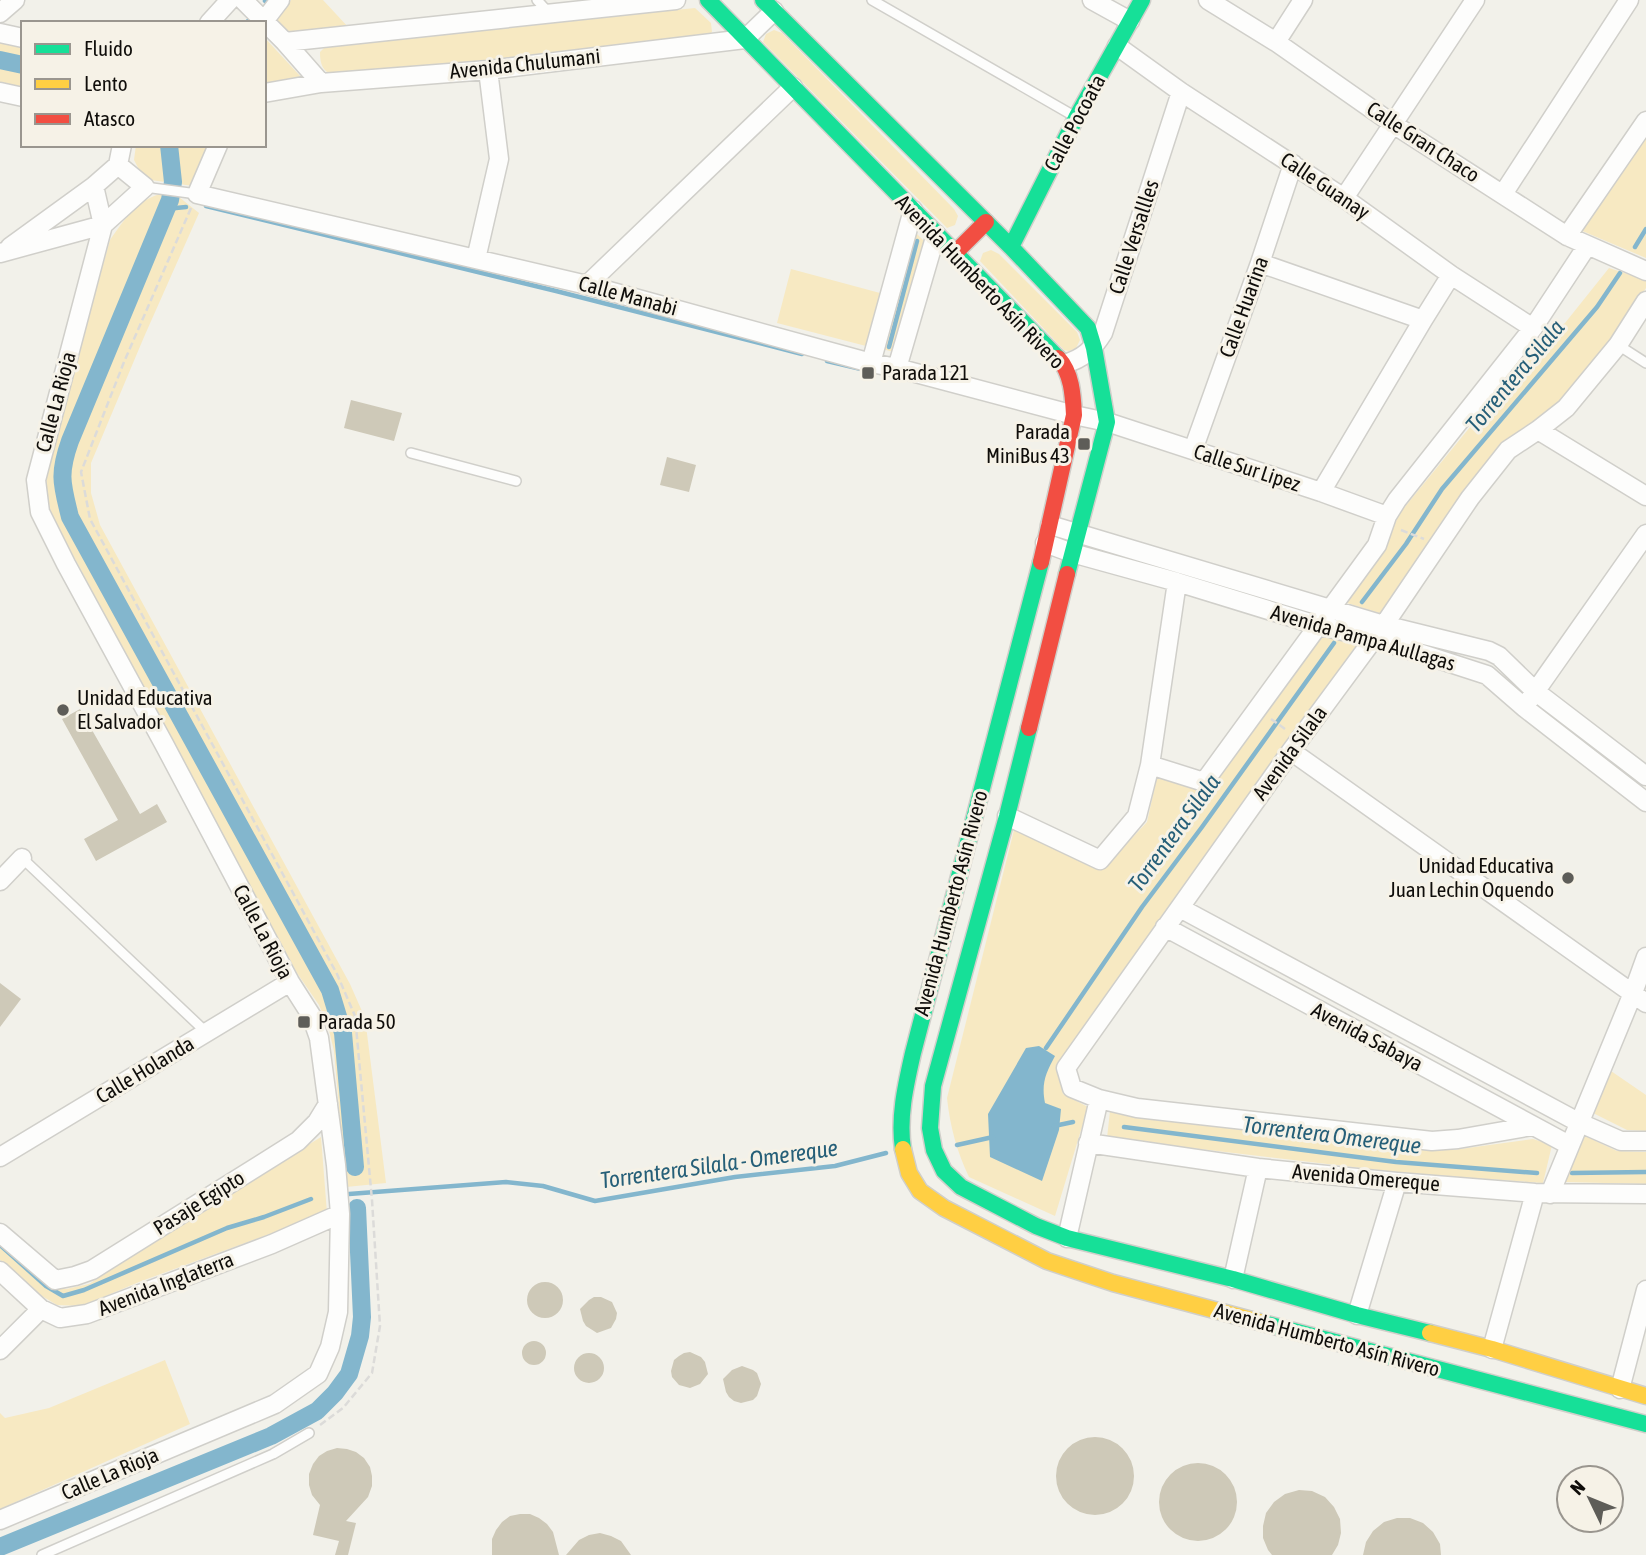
<svg xmlns="http://www.w3.org/2000/svg" width="1646" height="1555" viewBox="0 0 1646 1555" font-family="'Asap Condensed',sans-serif">
<style>
.green{fill:#f7e9c2}
.water{fill:#83b6cd}
.lines{fill:none;stroke-linecap:round;stroke-linejoin:round}
.stream{stroke:#83b6cd;stroke-width:4.5}
.canal{stroke:#83b6cd;stroke-width:18}
.building{fill:#cec9b8}
.lane-casing{stroke:#d0cfca;stroke-width:12}
.street-casing{stroke:#d0cfca;stroke-width:21}
.fast-casing{stroke:#d0cfca;stroke-width:19}
.slow-casing{stroke:#d0cfca;stroke-width:19}
.jam-casing{stroke:#d0cfca;stroke-width:19}
.path{stroke:#dcdbd9;stroke-width:2.5;stroke-dasharray:7 3.5;stroke-linecap:butt}
.lane{stroke:#fdfdfc;stroke-width:9}
.street{stroke:#fdfdfc;stroke-width:18}
.fast{stroke:#16e098;stroke-width:16}
.slow{stroke:#ffcf43;stroke-width:16}
.jam{stroke:#f24e42;stroke-width:16}
.poi-dot{fill:#5e5d58;stroke:#f6f2e7;stroke-width:2.5}
.labels{text-anchor:middle;stroke-width:6;stroke-linejoin:round;paint-order:stroke}
.street-label{font-size:21px;fill:#0f0d0a;stroke:#f6f2e7}
.poi-label{font-size:21px;fill:#0f0d0a;stroke:#f6f2e7;text-anchor:start}
.water-label{font-size:23px;font-style:italic;fill:#265f78;stroke:#f6f2e7}
</style>
<rect width="100%" height="100%" fill="#f2f1ea"/>
<!-- green -->
<path class="green" d="M291 0H323L349 28 304 33 283 30 276 22Z
M695 8 711 23 712 32 704 39 336 77C323 72 320 65 320 52L326 46 330 45Z
M774 30 782 33 954 209 958 216 955 225 947 228 763 42 766 34Z
M264 37 302 78 264 85Z
M0 41 23 47V87L0 82Z
M1646 135V258L1580 230Z
M136 145H210L193 186 144 179 134 160Z
M163 193 179 197 199 213 144 337 91 463V493L100 525 350 984 365 1018 386 1183 346 1187 334 1051 328 1026 319 1005 297 973 51 514 46 488 47 463 110 240C125 219 136 200 163 193Z
M915 232 925 242 894 352 882 349Z
M991 250 999 254 1077 332 1080 340 1076 348 1069 351 1064 350 980 261 983 253Z
M1609 268 1646 280V288L1613 340 1561 403 1506 446 1385 615 1347 603 1385 547 1399 514 1542 339 1565 323Z
M791 269 880 293 866 346 777 323Z
M1323 633 1358 643 1057 1064 1063 1094 1088 1107 1055 1216 969 1177C957 1152 950 1126 947 1098L1014 830 1103 869 1147 822 1157 777 1206 793Z
M1611 1071 1646 1095V1131L1627 1130 1593 1113Z
M1110 1111 1453 1150 1533 1139 1552 1145 1543 1183 1404 1173 1107 1138Z
M1585 1136 1617 1151 1646 1152V1184L1565 1182Z
M321 1137 327 1213 139 1282 82 1306 57 1305 42 1296 0 1260V1238L52 1283 66 1289 89 1284 173 1228Z
M165 1360 190 1424 0 1509V1413L5 1418 49 1408Z"/>
<!-- water -->
<path class="water" d="M1039 1046 1055 1056C1046 1073 1041 1083 1045 1103L1061 1109 1059 1130 1042 1181 990 1157 988 1114 1026 1048Z"/>
<g class="lines">
<!-- stream -->
<path class="stream" d="M265 1 266 0
M247 23 248 21
M206 206 556 291 802 354
M166 209 186 207
M1635 247 1646 229
M889 347 917 241
M827 361 861 369
M1362 602 1406 544 1442 489 1597 307 1620 273
M1046 1048 1142 907 1202 827 1334 643
M1054 1126 1073 1122
M1124 1127 1396 1162 1537 1173
M957 1145 993 1137
M1572 1173 1646 1172
M349 1194 506 1182 543 1186 595 1201 735 1177 835 1166 886 1153
M0 1245 46 1286 63 1296 84 1290 227 1228 264 1217 311 1199"/>
<!-- canal -->
<path class="canal" d="M0 60 23 65
M169 145 173 182 170 200 70 441C58 475 62 484 70 517L330 990 343 1033 355 1167
M0 1547 271 1436 317 1411 335 1393 349 1374 360 1336 362 1317 357 1208"/>
</g>
<!-- building -->
<path class="building" d="M351 400 402 413 394 441 344 428Z
M667 457 696 465 689 492 660 485Z
M80 709 140 814 157 804 167 822 96 861 84 839 118 820 62 719Z
M0 983 21 999 0 1027Z
M527 1300a18 18 0 1 1 36 0a18 18 0 1 1-36 0Z
M594 1297H601L612 1302 617 1313 616 1319 611 1328 597 1333 586 1326 583 1321 580 1309 589 1300Z
M522 1353a12 12 0 1 1 24 0a12 12 0 1 1-24 0Z
M690 1352 701 1357 705 1362 708 1374 700 1384 690 1388 679 1385 672 1377 671 1371 674 1360 679 1356 684 1353Z
M574 1368a15 15 0 1 1 30 0a15 15 0 1 1-30 0Z
M742 1366 753 1370 757 1373 761 1384 757 1396 753 1400 741 1403 734 1401 729 1397 726 1392 723 1379 732 1370Z
M1056 1476a39 39 0 1 1 78 0a39 39 0 1 1-78 0Z
M337 1448 347 1449 356 1452 364 1458 370 1467 372 1476V1486L368 1497 346 1521 356 1523 348 1555H335L339 1541 313 1535 320 1505 312 1495 309 1485V1474L313 1464 319 1456 327 1451Z
M1159 1502a39 39 0 1 1 78 0a39 39 0 1 1-78 0Z
M1299 1490 1312 1491 1325 1497 1334 1507 1340 1519 1341 1533 1338 1545 1332 1555H1272L1268 1550 1263 1538V1526L1266 1513 1274 1502 1285 1494Z
M520 1514H530L539 1518 547 1524 553 1532 559 1555H492V1539L496 1530 502 1522 510 1516Z
M1397 1518H1410L1423 1523 1433 1532 1440 1544 1441 1555H1363L1366 1542 1373 1531 1384 1522Z
M600 1533 611 1536 621 1541 631 1555H566L579 1540 589 1535Z"/>
<g class="lines">
<defs>
<path id="lane" d="M537 0 549 13
M872 0 1074 116
M145 187 197 194
M1618 345 1646 363
M411 453 516 481
M22 858 207 1033
M42 1555 273 1454 309 1433"/>
<path id="street" d="M243 0 285 42 321 83
M1092 0 1130 21
M1208 0 1276 42 1393 124 1567 236 1646 271
M0 13 15 0
M264 21 280 0
M209 23 230 0
M0 33 23 38
M285 42 676 0
M1276 42 1303 0
M1117 46 1181 92 1344 198 1451 275 1533 328
M0 92 23 97
M264 93 321 83 488 70 745 39 774 11
M218 145 197 194 587 285 871 363 897 368 1074 415 1107 422 1321 492 1387 516
M118 165 122 145
M1503 194 1629 0
M1344 198 1475 0
M1567 236 1646 121
M10 247 94 186 118 165
M0 253 103 225 145 187 118 165
M476 259 499 159 488 70
M1260 263 1423 320
M587 285 793 87
M871 363 913 210
M1064 364C1083 359 1093 349 1103 333L1181 92
M897 368 936 234
M1538 430 1646 496
M1193 450 1260 263 1293 164
M1321 492 1423 320 1451 275
M1050 525 1384 625 1489 651 1499 656 1535 691 1646 776
M1045 543 1072 553 1177 582 1317 625 1373 638 1487 675 1525 708 1646 802
M1530 699 1646 534
M1291 751 1646 1003
M1150 765 1204 782 1377 545 1387 516 1397 500 1533 328 1587 246
M1007 816 1100 860 1137 816 1150 765 1177 582
M0 881 22 858
M1180 908 1578 1122 1621 1141H1646
M1165 927 1569 1145
M1532 1126 1458 1139 1432 1141 1137 1108 1099 1099 1072 1088 1066 1068 1291 751 1384 625 1470 498 1508 450 1538 430 1566 408 1618 345 1646 301
M1088 1143 1258 1168 1397 1182 1535 1193 1646 1194
M0 1157 290 982
M1550 1194 1633 993 1646 957
M0 1233 55 1280 75 1276 92 1270 298 1141 317 1122 328 1104
M1067 1238 1099 1099
M0 1271 41 1309 60 1318 87 1314 272 1244 340 1214
M1233 1279 1258 1168
M1357 1315 1397 1182
M1492 1349 1535 1193
M0 1350 41 1309
M1620 1389 1646 1290
M0 1520 275 1404 318 1374 330 1347 338 1312 340 1214 336 1165 319 1038 311 1015 290 982 164 744 66 564 40 512 36 480 103 225 94 186"/>
<path id="fast" d="M708 0 1058 358
M763 0 1011 247 1088 328 1094 348 1107 422 1067 574
M1011 247 1076 118 1142 0
M1029 728 1007 816 933 1086 930 1128 934 1150 944 1171 961 1187 1036 1226 1067 1238 1233 1279 1357 1315 1430 1333
M903 1149C898 1117 906 1084 913 1053L1041 562
M1263 1323 1646 1424"/>
<path id="slow" d="M903 1149 909 1173 920 1191 944 1208 1047 1261 1113 1283 1263 1323
M1430 1333 1492 1349 1646 1396"/>
<path id="jam" d="M955 253 986 222
M1041 562 1074 415C1073 396 1072 373 1058 358
M1029 728 1067 574"/>
</defs>
<!-- lane casing -->
<use href="#lane" class="lane-casing"/>
<!-- street casing -->
<use href="#street" class="street-casing"/>
<!-- fast casing -->
<use href="#fast" class="fast-casing"/>
<!-- slow casing -->
<use href="#slow" class="slow-casing"/>
<!-- jam casing -->
<use href="#jam" class="jam-casing"/>
<!-- path -->
<path class="path" d="M191 208 124 362 81 472 90 519 337 974 355 1016 372 1200 380 1326 372 1373 343 1408 320 1425
M1401 530 1424 539
M1271 719 1285 729"/>
<!-- lane -->
<use href="#lane" class="lane"/>
<!-- street -->
<use href="#street" class="street"/>
<!-- fast -->
<use href="#fast" class="fast"/>
<!-- slow -->
<use href="#slow" class="slow"/>
<!-- jam -->
<use href="#jam" class="jam"/>
</g>
<!-- markers -->
<g class="poi-dot">
<rect x="861" y="366" width="14" height="14" rx="3.5"/>
<rect x="1077" y="437" width="14" height="14" rx="3.5"/>
<circle cx="63" cy="710" r="7"/>
<circle cx="1568" cy="878" r="7"/>
<rect x="297" y="1015" width="14" height="14" rx="3.5"/>
</g>
<g class="labels">
<!-- street labels -->
<g class="street-label">
<text transform="translate(525 64) rotate(-6)" y="7">Avenida Chulumani</text>
<text transform="translate(1075 123) rotate(-62)" y="7">Calle Pocoata</text>
<text transform="translate(1423 142) rotate(33)" y="7">Calle Gran Chaco</text>
<text transform="translate(1325 186) rotate(34)" y="7">Calle Guanay</text>
<text transform="translate(1134 237) rotate(-72)" y="7">Calle Versallles</text>
<text transform="translate(980 282) rotate(46)" y="7">Avenida Humberto Asín Rivero</text>
<text transform="translate(628 296) rotate(15)" y="7">Calle Manabi</text>
<text transform="translate(1244 307) rotate(-70)" y="7">Calle Huarina</text>
<text transform="translate(56 402) rotate(-75)" y="7">Calle La Rioja</text>
<text transform="translate(1247 468) rotate(18)" y="7">Calle Sur Lipez</text>
<text transform="translate(1363 638) rotate(16)" y="7">Avenida Pampa Aullagas</text>
<text transform="translate(1290 753) rotate(-54)" y="7">Avenida Silala</text>
<text transform="translate(951 903) rotate(-75)" y="7">Avenida Humberto Asín Rivero</text>
<text transform="translate(263 932) rotate(62)" y="7">Calle La Rioja</text>
<text transform="translate(1367 1037) rotate(28)" y="7">Avenida Sabaya</text>
<text transform="translate(145 1070) rotate(-31)" y="7">Calle Holanda</text>
<text transform="translate(1366 1178) rotate(5)" y="7">Avenida Omereque</text>
<text transform="translate(199 1203) rotate(-32)" y="7">Pasaje Egipto</text>
<text transform="translate(166 1284) rotate(-21)" y="7">Avenida Inglaterra</text>
<text transform="translate(1327 1340) rotate(15)" y="7">Avenida Humberto Asín Rivero</text>
<text transform="translate(110 1474) rotate(-23)" y="7">Calle La Rioja</text>
</g>
<!-- poi labels -->
<g class="poi-label">
<text x="882" y="380">Parada 121</text>
<text x="1070" y="439" text-anchor="end">Parada<tspan x="1070" dy="24">MiniBus 43</tspan></text>
<text x="77" y="705">Unidad Educativa<tspan x="77" dy="24">El Salvador</tspan></text>
<text x="1554" y="873" text-anchor="end">Unidad Educativa<tspan x="1554" dy="24">Juan Lechin Oquendo</tspan></text>
<text x="318" y="1029">Parada 50</text>
</g>
<!-- water labels -->
<g class="water-label">
<text transform="translate(1515 376) rotate(-50)" y="8">Torrentera Silala</text>
<text transform="translate(1174 833) rotate(-54)" y="8">Torrentera Silala</text>
<text transform="translate(1332 1135) rotate(7)" y="8">Torrentera Omereque</text>
<text transform="translate(719 1164) rotate(-8)" y="8">Torrentera Silala - Omereque</text>
</g>
</g>
<!-- legend -->
<rect x="21" y="21" width="245" height="126" fill="#f6f2e7" stroke="#9a968f" stroke-width="2"/>
<rect x="35" y="44" width="35" height="10" fill="#16e098" stroke="#9a968f" stroke-width="2"/>
<text x="84" y="56" font-size="21" fill="#0f0d0a">Fluido</text>
<rect x="35" y="79" width="35" height="10" fill="#ffcf43" stroke="#9a968f" stroke-width="2"/>
<text x="84" y="91" font-size="21" fill="#0f0d0a">Lento</text>
<rect x="35" y="114" width="35" height="10" fill="#f24e42" stroke="#9a968f" stroke-width="2"/>
<text x="84" y="126" font-size="21" fill="#0f0d0a">Atasco</text>
<!-- north arrow -->
<g transform="translate(1590 1499) rotate(313)"><circle r="33" fill="#f6f2e7" stroke="#9a968f" stroke-width="2"/>
<path d="M0-5L12 26L0 18L-12 26Z" fill="#5e5d58"/>
<text y="-10" font-size="19" font-weight="bold" text-anchor="middle" fill="#0f0d0a">N</text>
</g>
</svg>
